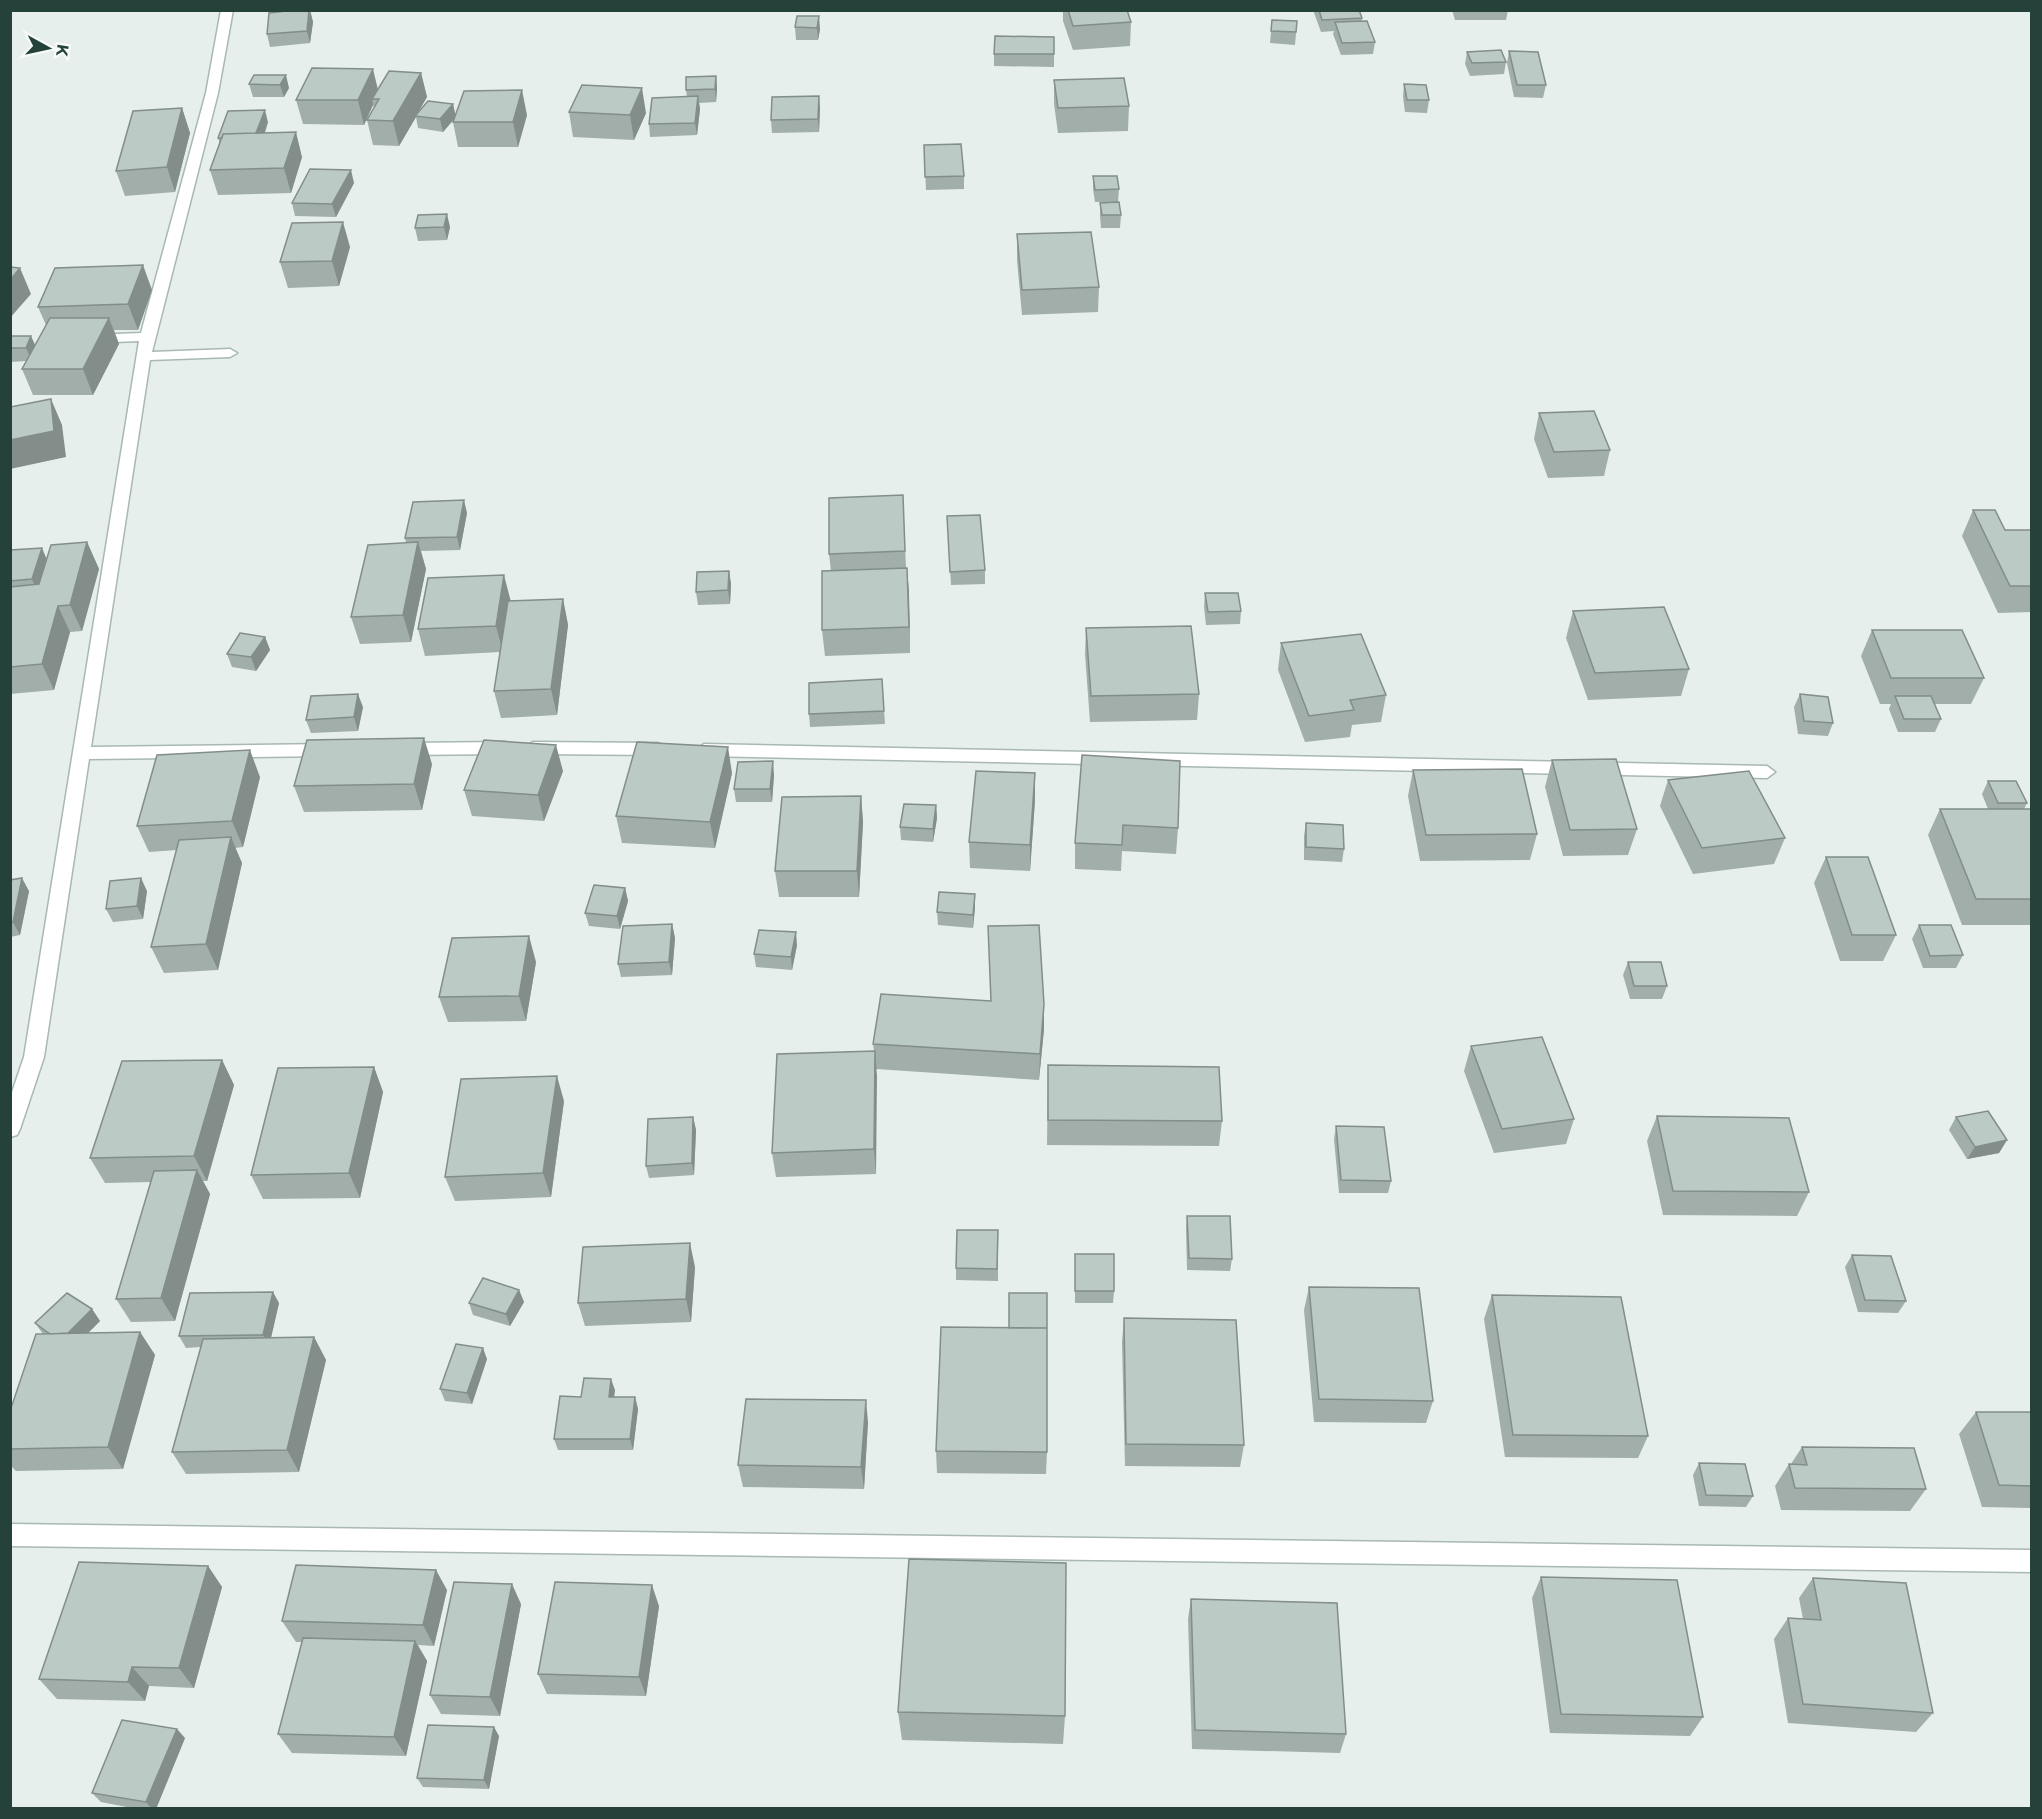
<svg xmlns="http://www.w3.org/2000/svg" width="2042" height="1819" viewBox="0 0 2042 1819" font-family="Montserrat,sans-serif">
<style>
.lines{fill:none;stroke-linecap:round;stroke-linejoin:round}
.street-casing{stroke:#a8b8b2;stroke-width:3}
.street{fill:#fff;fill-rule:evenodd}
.wall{fill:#a1aea9}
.shaded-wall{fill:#838d89}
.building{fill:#bbcac4;stroke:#838d89;stroke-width:1.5}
</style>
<rect width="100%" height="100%" fill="#e6efeb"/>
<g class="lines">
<defs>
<path id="street" d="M221 10H233L218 93 152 352 230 349 237 353 230 357 150 360 91 747 328 744 336 750 328 756 89 759 44 1057 20 1129 17 1135 10 1137V1098L24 1057 139 341 91 343 84 339 91 335 141 333 206 93Z
M505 742 513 748 505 754 404 755 396 749 404 743Z
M533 742 658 743 666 749 658 755 533 754 525 748Z
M704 744 1767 766 1775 772 1767 778 704 756 696 750Z
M10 1524 2032 1550V1572L10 1546Z"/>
</defs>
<!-- street casing -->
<use href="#street" class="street-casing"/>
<!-- street -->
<use href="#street" class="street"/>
</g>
<!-- wall -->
<path class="wall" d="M310 10 313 22 310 43 270 47 267 34Z
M1063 10H1127L1131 22 1130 46 1073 50 1063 21Z
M1313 10H1359L1362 18V21L1375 42 1373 54 1341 55 1333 34 1334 31 1321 32Z
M1452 10H1508L1506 20H1455Z
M797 16 820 29 818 40H796L795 27Z
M1272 20 1297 21 1295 45 1270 43Z
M1054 37V67L994 66V54Z
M1509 51 1546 85 1543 98 1514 97 1507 63Z
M1467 52 1506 62 1504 74 1470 76 1465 64Z
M421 73 427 97 418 112 453 104 455 115H527L518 147H458L453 122 454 119 443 132 418 128 416 117 399 146 373 145 367 120 374 108 373 105 364 125 303 124 296 100 378 89Z
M254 75 289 88 284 97H253L249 84Z
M716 76 717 88 716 102 699 103 700 109 697 135 650 137 649 124 687 97 686 90Z
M1054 80 1129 106 1128 131 1058 133 1054 104Z
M1404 84 1429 100 1427 113 1405 112 1403 97Z
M182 108 190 133 175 192 125 196 116 171Z
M820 108 819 132 772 133 771 120Z
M569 112 646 113 634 140 573 137Z
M268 122 265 133 302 157 291 193 218 195 210 170 220 144 218 138Z
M924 145 964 176V189L926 190Z
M1093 176 1119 189 1118 202H1095L1093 189Z
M354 183 336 217 295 216 292 203Z
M1100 203 1121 215 1120 228H1101L1100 216Z
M450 227 447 240 418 241 415 228Z
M1017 234 1099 287 1098 312 1022 315 1017 260Z
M350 247 339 286 288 288 280 262Z
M152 290 138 330H114L119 344 93 395H33L22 369 27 361 10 362V336L35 345 46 325 38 307Z
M1539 413 1610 450 1604 476 1548 478 1534 439Z
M1973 510 2005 530H2031V612L1998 613 1962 536Z
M467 513 460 550 421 551 426 569 411 642 360 644 351 617 406 543 405 538Z
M947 516 985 570V584L951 585Z
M904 521 906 568H907L909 594 910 653 825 656 822 630 831 571 829 554Z
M87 542 99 569 82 631 70 632 54 690 10 694V550L47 559Z
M729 571 731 584 730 604 698 605 696 592Z
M1205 593 1241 611 1240 624 1206 625 1204 607Z
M563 599 568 625 557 715 501 718 494 691 500 652 425 656 418 629 511 601Z
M1573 611 1689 669 1681 696 1588 700 1566 638Z
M1086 628 1199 694 1197 720 1090 722 1085 654Z
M1872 630 1984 678 1971 704H1934L1941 719 1935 732H1898L1889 709 1891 704H1880L1861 656Z
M265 637 270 650 256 671 232 667 227 654Z
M1281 643 1386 695 1381 722 1352 725 1350 737 1305 742 1278 670Z
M882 679 885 724 810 727 809 714Z
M1800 694 1833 723 1828 736 1798 734 1794 707Z
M363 707 358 731 311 733 306 720Z
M1082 755 1178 828 1176 854 1122 851 1121 871 1075 869V843Z
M1552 760 1637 829 1628 855 1563 856 1545 787Z
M432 764 422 810 304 812 294 786Z
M1413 770 1537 834 1530 860 1420 861 1408 796Z
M563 771 544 821 472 816 464 790Z
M732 773 715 848 622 843 616 816Z
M1035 773V800L1030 871 970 868 969 842Z
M774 775 772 802H736L734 789Z
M260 777 243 847 235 848 242 863 218 970 164 973 151 947 177 850 149 852 137 826Z
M1668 780 1785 838 1774 864 1693 874 1660 806Z
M1988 781 2027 803 2024 809H2031V925H1962L1928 835 1940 809H1988L1982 794Z
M861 796 863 822 859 897H779L775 871Z
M936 805 937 818 933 842 901 840 900 827Z
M1306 823 1344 849 1342 862 1304 860V836Z
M1826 857 1896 935 1883 961H1840L1814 883Z
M10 880 29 891 20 935 10 937Z
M625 888 628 901 620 929 589 926 585 913Z
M147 891 143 919 113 922 106 909Z
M975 907 973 928 938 925 937 912Z
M672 924 675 938 672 975 621 977 618 964Z
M1919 925 1963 955 1956 968H1923L1912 939Z
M797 945 792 970 756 967 754 954Z
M536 962 526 1021 448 1022 439 997Z
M1628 962 1667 986 1662 999H1630L1623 975Z
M1044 1029 1039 1080 876 1069V1174L776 1177 772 1153 874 1051 873 1044Z
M1471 1046 1574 1119 1566 1144 1494 1153 1464 1071Z
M222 1060 234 1085 207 1181H203L210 1194 175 1321 131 1322 116 1299 151 1182 105 1183 90 1158Z
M1048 1065 1222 1121 1219 1146 1047 1145Z
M374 1067 383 1092 360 1198 263 1199 251 1175Z
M564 1101 551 1197 455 1201 445 1177Z
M1657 1116 1809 1192 1797 1216 1663 1215 1647 1141Z
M693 1117 696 1130 694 1175 649 1178 646 1166Z
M1956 1117 2007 1140 1999 1153 1967 1159 1949 1130Z
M1336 1126 1391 1181 1388 1193H1339L1334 1139Z
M1187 1216 1232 1259 1230 1271 1187 1270 1186 1228Z
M998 1230V1281L956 1280V1268Z
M1852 1255 1906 1301 1898 1313 1858 1312 1845 1267Z
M1075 1266 1114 1291 1113 1303H1075Z
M695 1267 691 1322 585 1326 578 1303Z
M1309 1287 1433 1401 1426 1423 1314 1422 1304 1310Z
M519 1290 524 1302 510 1326 473 1315 469 1303Z
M1492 1295 1648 1436 1638 1458 1505 1457 1484 1319Z
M279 1303 271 1338 314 1337 326 1360 299 1472 186 1474 172 1452 201 1347 186 1348 179 1336Z
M92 1309 100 1321 88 1333 140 1332 155 1355 123 1469 16 1471 10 1465V1411L43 1334 35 1323Z
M1124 1318 1244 1445 1240 1467 1125 1466 1122 1342Z
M487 1359 472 1404 445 1401 440 1389Z
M615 1390 614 1397H635L638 1409 633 1450H558L554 1439 581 1397Z
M1976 1412H2031V1508L1982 1507 1959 1434Z
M868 1422 864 1489 743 1487 738 1465Z
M1802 1447 1926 1489 1910 1511 1781 1510 1775 1486 1789 1464H1791Z
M936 1451 1047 1452 1046 1474 937 1473Z
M1699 1463 1753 1496 1746 1507 1699 1506 1693 1475Z
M208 1566 222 1587 194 1688 149 1686 145 1701 57 1699 39 1679Z
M1541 1577 1703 1717 1690 1736 1550 1733 1532 1598Z
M1813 1578 1933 1713 1916 1732 1788 1723 1774 1639 1788 1618 1803 1619 1799 1598Z
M447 1590 434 1646 418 1645 427 1661 406 1756 292 1753 278 1734 302 1642H296L282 1621Z
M1191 1599 1346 1734 1340 1753 1192 1749 1188 1619Z
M521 1604 500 1716 441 1714 430 1695Z
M659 1606 646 1696 547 1694 538 1674Z
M898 1712 1065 1716 1063 1744 902 1740Z
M499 1736 489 1789 423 1787 417 1778Z
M185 1738 156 1809H137L101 1802 92 1793Z"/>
<!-- shaded-wall -->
<path class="shaded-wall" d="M310 10 313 22 310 43 307 31Z
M819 16 820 29 818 40 817 28Z
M373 69 379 94 372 99 373 105 364 125 358 100Z
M421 73 427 97 416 116H415L416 117 399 146 393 121Z
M286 75 289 88 284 97 280 85Z
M716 76 717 88 716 102 715 89Z
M642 88 646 113 634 140 630 115Z
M522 90 527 115 518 147 513 122Z
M698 96 700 109 697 135 695 123Z
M819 96 820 108 819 132 818 119Z
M453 104 456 117 443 132 440 119Z
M182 108 190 133 175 192 167 167Z
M265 110 268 122 259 149 255 137Z
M296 132 302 157 291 193 284 168Z
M351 170 354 183 336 217 332 204Z
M447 214 450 227 447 240 444 227Z
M343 222 350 247 339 286 332 261Z
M143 265 152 290 138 330 128 304Z
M20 268 31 294 10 318V280Z
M109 318 119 344 93 395 83 369Z
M31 336 37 349 32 361 26 348Z
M51 399 62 425 66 457 10 469V440Z
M464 500 467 513 460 550 457 537Z
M87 542 99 569 82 631 70 605Z
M418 542 426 569 411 642 403 615Z
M42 548 53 574 44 606 32 579Z
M907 568 909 594 910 653 909 627Z
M729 571 731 584 730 604 728 590Z
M504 575 511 602 503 652 496 626Z
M563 599 568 625 557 715 551 689Z
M58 606 70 632 54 690 42 664Z
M265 637 270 650 256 671 251 657Z
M358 694 363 707 358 731 354 717Z
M424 738 432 764 422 810 414 784Z
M556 745 563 771 544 821 538 795Z
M728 747 732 773 715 848 710 822Z
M250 750 260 777 243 847 232 821Z
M773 761 774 775 772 802 770 789Z
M1035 773V800L1030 871V845Z
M861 796 863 822 859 897 857 871Z
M936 805 937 818 933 842V829Z
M231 837 242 863 218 970 206 944Z
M22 878 29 891 20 935 13 922Z
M141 878 147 891 143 919 137 906Z
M625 888 628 901 620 929 617 916Z
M975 894V907L973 928V915Z
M672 924 675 938 672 975 669 962Z
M796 932 797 945 792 970 791 957Z
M529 936 536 962 526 1021 519 996Z
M1044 1004V1029L1039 1080 1040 1054Z
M875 1051 877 1076 876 1174 874 1149Z
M222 1060 234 1085 207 1181 194 1156Z
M374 1067 383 1092 360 1198 349 1173Z
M557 1076 564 1101 551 1197 543 1173Z
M693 1117 696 1130 694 1175 692 1163Z
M2007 1140 1999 1153 1967 1159 1975 1147Z
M197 1170 210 1194 175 1321 161 1298Z
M690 1243 695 1267 691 1322 686 1299Z
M519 1290 524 1302 510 1326 506 1314Z
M273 1292 279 1303 269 1346 263 1335Z
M92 1309 100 1321 69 1352 61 1341Z
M140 1332 155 1355 123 1469 108 1447Z
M314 1337 326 1360 299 1472 287 1450Z
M483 1348 487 1359 472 1404 467 1393Z
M611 1379 615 1390 612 1409 609 1397Z
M635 1397 638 1409 633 1450 630 1439Z
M866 1400 868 1422 864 1489 861 1467Z
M208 1566 222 1587 194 1688 179 1668Z
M436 1570 447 1590 434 1646 423 1625Z
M512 1584 521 1604 500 1716 490 1697Z
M652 1585 659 1606 646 1696 639 1677Z
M415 1641 427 1661 406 1756 394 1737Z
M132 1667 149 1686 145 1701 128 1682Z
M494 1727 499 1736 489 1789 484 1780Z
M177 1729 185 1738 156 1809H152L146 1802Z"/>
<!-- building -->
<path class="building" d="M295 10H309L307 31 267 34 269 13Z
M1068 10H1127L1131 22 1073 26Z
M1319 10H1359L1362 18 1322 20Z
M797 16H819L817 28 795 27Z
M1272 20 1297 21 1296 32 1271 31Z
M1367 21 1375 42 1342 43 1335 22Z
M995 36 1054 37V54H994Z
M1501 50 1506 62 1472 63 1467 52Z
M1509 51 1538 52 1546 85H1517Z
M312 68 373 69 358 100H296Z
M389 71 421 73 393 121 367 120 379 99H372Z
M254 75H286L280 85 249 84Z
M716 76 715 89 686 90V77Z
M1124 78 1129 106 1058 108 1054 80Z
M1404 84 1426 85 1429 100H1407Z
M582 85 642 88 630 115 569 112Z
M522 90 513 122H453L464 91Z
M698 96 695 123 649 124 652 98Z
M819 96 818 119 771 120 772 97Z
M428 101 453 104 440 119 415 116Z
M182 108 167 167 116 171 133 111Z
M265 110 256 133 223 134 222 138H218L228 111Z
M296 132 284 168 210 170 223 134Z
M961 144 964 176 925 177 924 145Z
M310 169 351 170 332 204 292 203Z
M1093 176H1117L1119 189 1095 190Z
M1119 202 1121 215H1102L1100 203Z
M447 214 444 227 415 228 418 215Z
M343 222 332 261 280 262 292 223Z
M1091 232 1099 287 1022 290 1017 234Z
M143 265 128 304 38 307 55 268Z
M10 267 20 268 10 280Z
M50 318H109L83 369H22Z
M10 336H31L26 348H10Z
M51 399 54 431 10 440V407Z
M1594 411 1610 450 1554 452 1539 413Z
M903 495 905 551 829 554V498Z
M464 500 457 537 405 538 413 502Z
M1973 510H1995L2005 530H2031V586H2010Z
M980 515 985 570 950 572 947 516Z
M87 542 70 605 58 606 42 664 10 667V587L39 584 51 545Z
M418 542 403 615 351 617 368 545Z
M42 548 32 579 10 581V550Z
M907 568 909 627 822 630V571Z
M729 571 728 590 696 592 697 572Z
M504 575 496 626 418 629 428 578Z
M1205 593H1238L1241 611 1208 612Z
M563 599 551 689 494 691 508 601Z
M1664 607 1689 669 1595 673 1573 611Z
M1191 626 1199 694 1091 696 1086 628Z
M1872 630H1962L1984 678H1891Z
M240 633 265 637 251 657 227 654Z
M1361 634 1386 695 1350 700 1354 710 1309 716 1281 643Z
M882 679 884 711 809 714V683Z
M358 694 354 717 306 720 311 696Z
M1800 694 1828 697 1833 723 1804 721Z
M1895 696H1931L1941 719H1904Z
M424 738 414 784 294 786 307 740Z
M484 740 556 745 538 795 464 790Z
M637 742 728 747 710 822 616 816Z
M250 750 232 821 137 826 157 755Z
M1082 755 1180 761 1178 828 1123 825 1122 845 1075 843Z
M1616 759 1637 829 1570 830 1552 760Z
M773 761 770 789H734L738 762Z
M1522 769 1537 834 1426 835 1413 770Z
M976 771 1035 773 1030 845 969 842Z
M1749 771 1785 838 1702 848 1668 780Z
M1988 781H2016L2027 803H1998Z
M861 796 857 871H775L782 797Z
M904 804 936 805 933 829 900 827Z
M1940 809H2031V899H1976Z
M1306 823 1343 825 1344 849 1306 847Z
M231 837 206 944 151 947 179 840Z
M1826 857H1868L1896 935H1852Z
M22 878 13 922 10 923V880Z
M141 878 137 906 106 909 110 881Z
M594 885 625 888 617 916 585 913Z
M939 892 975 894 973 915 937 912Z
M672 924 669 962 618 964 623 926Z
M1039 925 1044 1004 1040 1054 873 1044 881 994 991 1001 988 926Z
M1919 925H1951L1963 955 1930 956Z
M759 930 796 932 791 957 754 954Z
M529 936 519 996 439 997 452 938Z
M1628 962H1661L1667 986H1634Z
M1542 1037 1574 1119 1502 1129 1471 1046Z
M875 1051 874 1149 772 1153 777 1054Z
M222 1060 194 1156 90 1158 122 1061Z
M1048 1065 1219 1067 1222 1121 1048 1120Z
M374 1067 349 1173 251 1175 278 1068Z
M557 1076 543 1173 445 1177 461 1079Z
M1988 1111 2007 1140 1975 1147 1956 1117Z
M1657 1116 1789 1118 1809 1192 1673 1191Z
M693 1117 692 1163 646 1166 648 1119Z
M1336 1126 1384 1127 1391 1181 1341 1180Z
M197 1170 161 1298 116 1299 154 1171Z
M1187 1216H1230L1232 1259 1189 1258Z
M957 1230H998L997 1269 956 1268Z
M690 1243 686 1299 578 1303 583 1247Z
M1075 1254H1114V1291H1075Z
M1852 1255 1891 1256 1906 1301 1865 1300Z
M483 1278 519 1290 506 1314 469 1303Z
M1309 1287 1419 1288 1433 1401 1319 1399Z
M273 1292 263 1335 179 1336 190 1293Z
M67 1293 92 1309 68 1333 50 1334 35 1323Z
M1009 1293H1047V1328H1009Z
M1492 1295 1621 1297 1648 1436 1513 1435Z
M1124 1318 1236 1320 1244 1445 1126 1444Z
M941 1327 1047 1328V1452L936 1451Z
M140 1332 108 1447 10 1449V1411L36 1334Z
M314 1337 287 1450 172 1452 203 1339Z
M456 1344 483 1348 467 1393 440 1389Z
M584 1378 611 1379 609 1397H635L630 1439H554L560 1396 581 1397Z
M746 1399 866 1400 861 1467 738 1465Z
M1976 1412H2031V1486L1999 1485Z
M1802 1447 1914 1448 1926 1489 1795 1488 1789 1464 1807 1465Z
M1699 1463 1745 1464 1753 1496 1706 1495Z
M909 1559 1066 1563 1065 1716 898 1712Z
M79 1562 208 1566 179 1668 132 1667 128 1682 39 1679Z
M296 1565 436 1570 423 1625 282 1621Z
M1541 1577 1677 1580 1703 1717 1561 1714Z
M1813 1578 1906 1583 1933 1713 1803 1704 1788 1618 1821 1620Z
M454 1582 512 1584 490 1697 430 1695Z
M555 1582 652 1585 639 1677 538 1674Z
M1191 1599 1337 1603 1346 1734 1195 1730Z
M303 1638 415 1641 394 1737 278 1734Z
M122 1720 177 1729 146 1802 92 1793Z
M428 1725 494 1727 484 1780 417 1778Z"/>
<!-- border -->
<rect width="2042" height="1819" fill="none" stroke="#24423a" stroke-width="24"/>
<!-- north arrow -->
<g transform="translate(48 48) rotate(98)" stroke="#f7fbf9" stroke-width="4.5" paint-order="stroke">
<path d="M0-4.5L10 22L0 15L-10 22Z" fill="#24423a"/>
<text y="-9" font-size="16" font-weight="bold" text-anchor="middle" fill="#24423a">K</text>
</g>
</svg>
